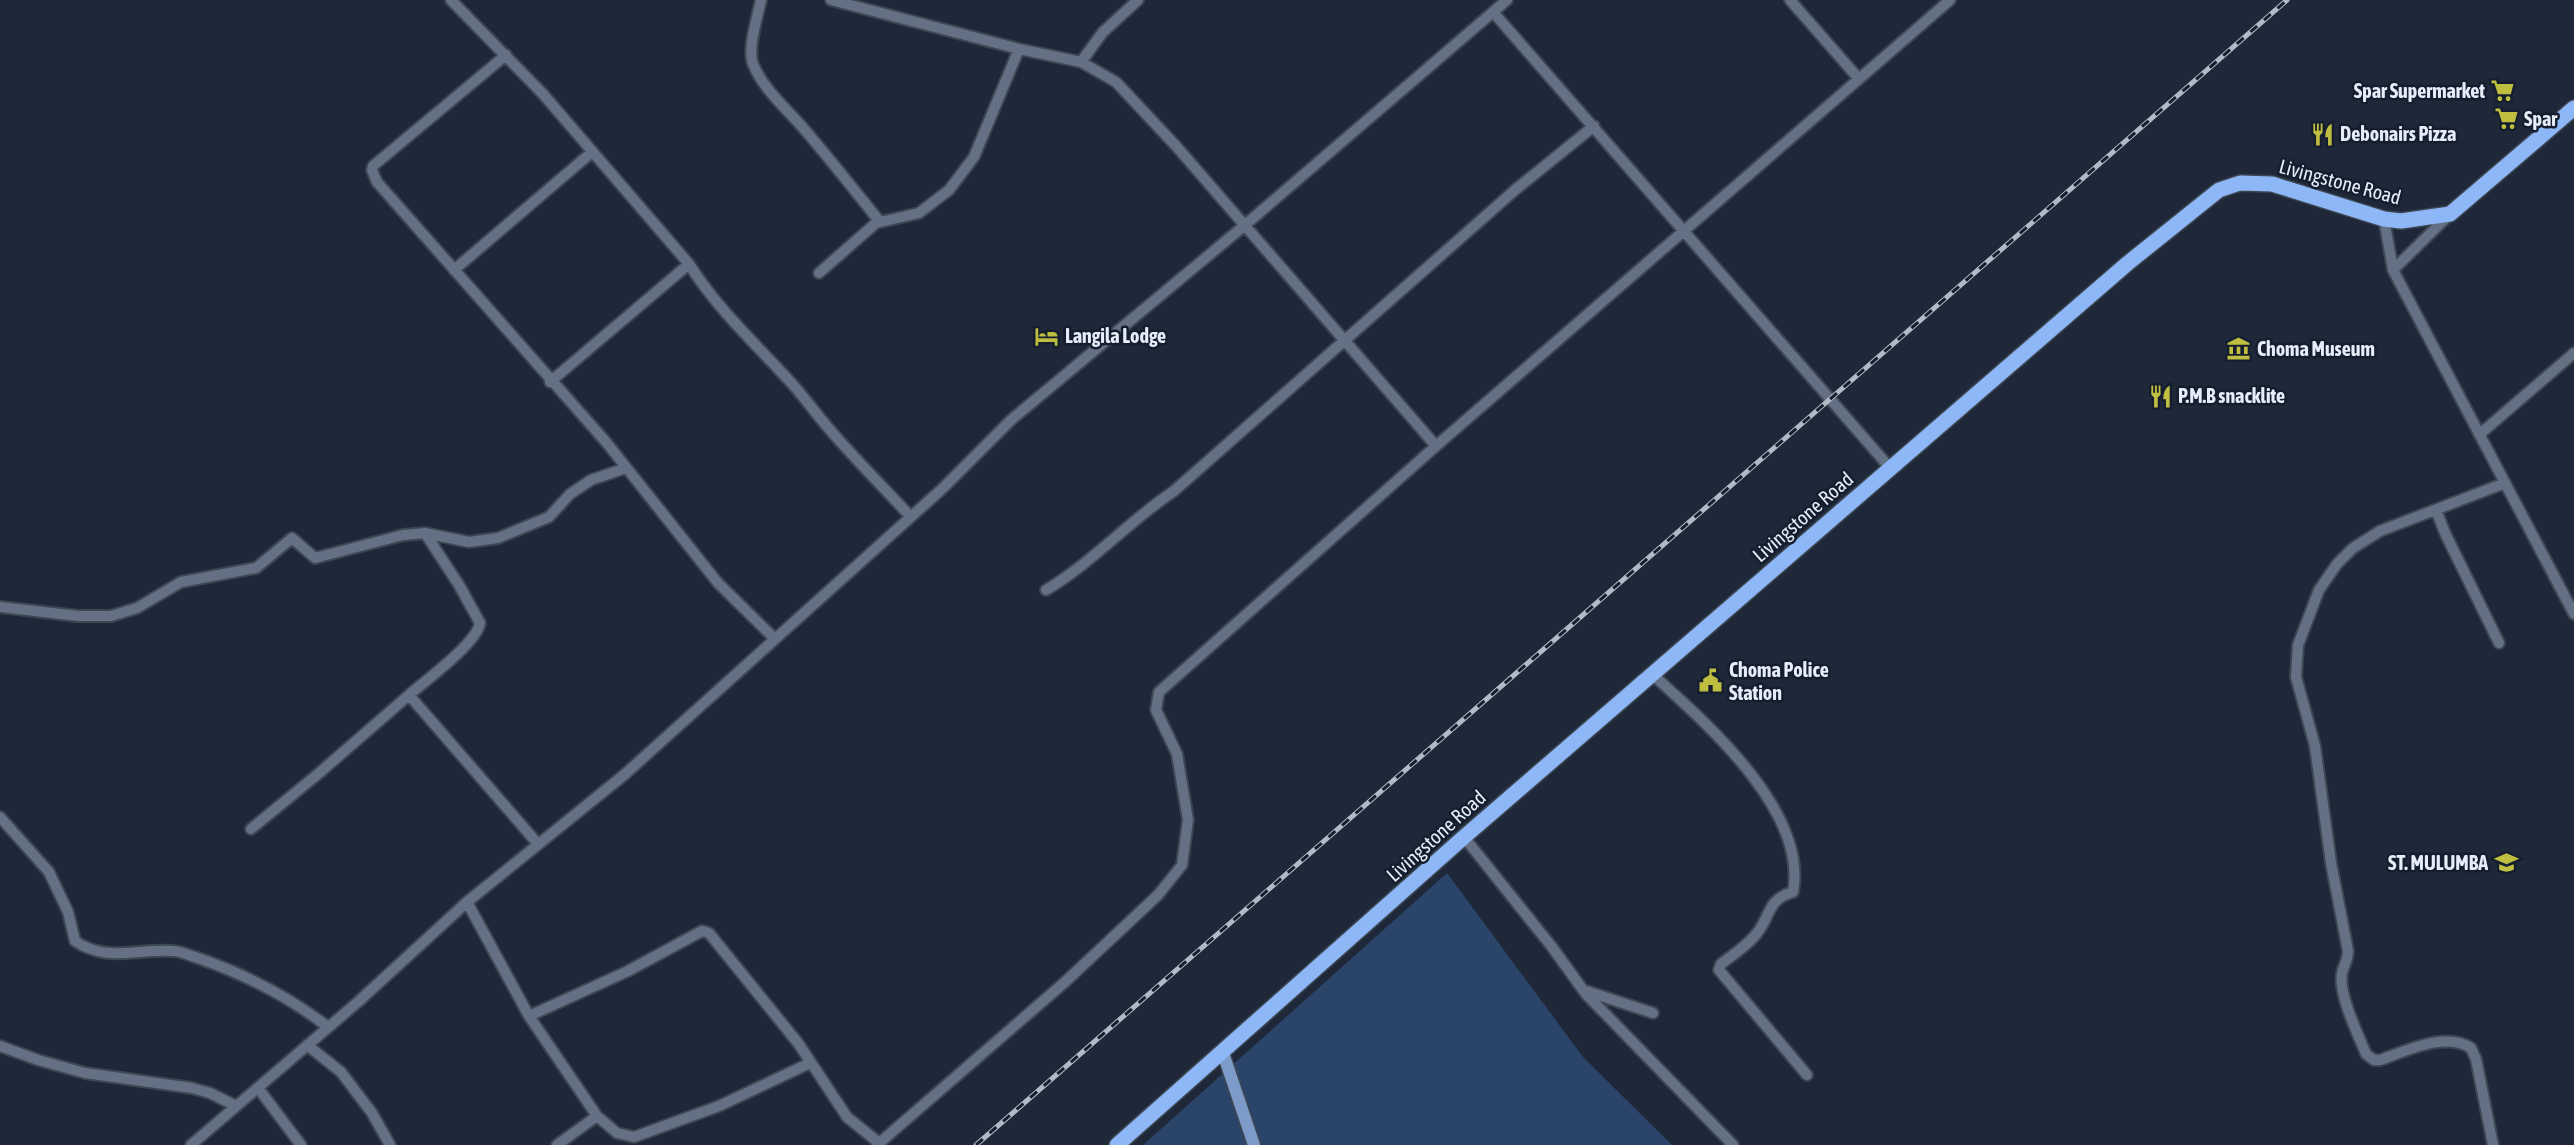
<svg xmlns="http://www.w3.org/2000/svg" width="2574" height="1145" viewBox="0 0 2574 1145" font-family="'Asap Condensed',sans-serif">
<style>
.green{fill:#2b446a}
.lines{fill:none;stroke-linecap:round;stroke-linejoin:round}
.minor-casing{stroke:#3d4653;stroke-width:14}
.major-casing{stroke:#3d4653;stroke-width:15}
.highway-casing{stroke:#3d4653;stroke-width:18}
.minor{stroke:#647083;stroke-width:10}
.major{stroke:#7d9bc9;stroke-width:12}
.highway{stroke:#8db7f7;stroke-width:15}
.rail-casing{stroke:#b2bac6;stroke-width:5}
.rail{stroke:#141e2e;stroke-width:3;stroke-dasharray:9;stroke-linecap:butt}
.labels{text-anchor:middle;stroke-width:5;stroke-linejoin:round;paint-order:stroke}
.poi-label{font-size:20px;font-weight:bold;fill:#e6edf8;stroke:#141e2e;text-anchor:start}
.street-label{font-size:20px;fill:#e6edf8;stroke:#141e2e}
</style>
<rect width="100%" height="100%" fill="#1e2838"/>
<!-- green -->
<path class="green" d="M1447 873 1583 1057 1672 1145H1143Z"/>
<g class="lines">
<defs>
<path id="minor" d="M451 0 543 94 689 264C717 309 759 347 794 386 809 403 822 422 838 439 861 465 886 490 910 516
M761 0C758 15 747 49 753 64 763 89 786 108 804 129 830 159 855 191 880 222
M831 0 1019 49 1081 62 1116 82 1176 146 1436 446 1950 0
M1790 0 1859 79
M1493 12 1891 469
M506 55 373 166 372 170 377 182 606 442 718 583 774 638
M1081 62 1103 32 1138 0
M2384 219 2393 270 2450 214
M454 270 592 152
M2393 270 2574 614
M819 273 876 223 919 213 949 190 974 157 1019 49
M550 382 689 264
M2480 434 2574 353
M2436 510 2445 533 2499 643
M1046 590C1093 562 1129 521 1174 491L1515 190 1594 126
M0 607 78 616H111L137 608 181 582 256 568 292 538 315 558 403 535 425 533 469 542 498 538 549 517 570 494 591 480 626 468
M1653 675C1707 724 1808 811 1793 892 1769 899 1771 912 1760 929 1751 943 1734 954 1721 964L1719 970 1807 1075
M409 695C425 681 477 643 480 623L459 585 425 533
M0 817 49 872 68 912 75 941C107 963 138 948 173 951 180 951 188 955 195 957 242 973 289 997 328 1027
M251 829 318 774 409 695 538 844
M1464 837 1552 947 1586 994 1733 1145
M467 902 529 1016 597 1116 557 1145
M1583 990 1653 1013
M529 1016 628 971 702 931 709 933 798 1043 847 1117 879 1143
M307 1045 341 1072 372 1113 390 1145
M0 1046 38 1060 85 1073 192 1088 210 1093 236 1106
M258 1088 301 1145
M597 1116 617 1133 634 1137 719 1106 810 1063
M191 1145 359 1001 467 902 624 775 943 488 1011 420 1245 225 1507 0
M877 1145 1065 982 1158 895 1182 865 1188 820 1177 754 1156 710 1159 692 1436 446
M2493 1145 2476 1059 2471 1048C2446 1031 2406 1051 2380 1060H2374L2366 1054C2358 1034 2338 994 2342 973 2344 965 2348 960 2348 951L2331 863 2315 746 2296 677 2298 645 2319 590 2337 564 2353 548 2380 531 2505 483"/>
<path id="major" d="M1223 1053 1254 1145"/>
<path id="highway" d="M1117 1145 1464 837 2128 263 2219 190 2240 183 2272 184 2384 219 2401 221 2450 214 2574 108"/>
</defs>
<!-- minor casing -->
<use href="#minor" class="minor-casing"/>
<!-- major casing -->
<use href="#major" class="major-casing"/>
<!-- highway casing -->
<use href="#highway" class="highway-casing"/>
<!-- minor -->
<use href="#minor" class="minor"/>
<!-- major -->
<use href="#major" class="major"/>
<!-- highway -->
<use href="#highway" class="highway"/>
<defs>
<path id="rail" d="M976 1145 2287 0"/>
</defs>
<!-- rail casing -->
<use href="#rail" class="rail-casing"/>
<!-- rail -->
<use href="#rail" class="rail"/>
</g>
<!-- icons -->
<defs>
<symbol id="supermarket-bare" viewBox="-9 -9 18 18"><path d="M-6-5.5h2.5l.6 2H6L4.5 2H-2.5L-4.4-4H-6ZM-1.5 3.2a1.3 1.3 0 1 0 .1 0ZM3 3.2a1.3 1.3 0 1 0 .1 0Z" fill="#c0be41" stroke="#141e2e" stroke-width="2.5" paint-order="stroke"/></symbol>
<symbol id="restaurant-bare" viewBox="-9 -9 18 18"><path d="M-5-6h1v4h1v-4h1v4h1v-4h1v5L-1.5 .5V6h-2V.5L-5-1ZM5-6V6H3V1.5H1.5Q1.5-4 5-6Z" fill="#c0be41" stroke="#141e2e" stroke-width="2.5" paint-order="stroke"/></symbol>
<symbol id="hotel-bare" viewBox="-9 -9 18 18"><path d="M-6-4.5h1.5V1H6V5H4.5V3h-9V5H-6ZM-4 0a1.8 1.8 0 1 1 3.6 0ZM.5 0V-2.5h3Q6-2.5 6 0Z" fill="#c0be41" stroke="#141e2e" stroke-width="2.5" paint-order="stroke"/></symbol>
<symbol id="museum-bare" viewBox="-9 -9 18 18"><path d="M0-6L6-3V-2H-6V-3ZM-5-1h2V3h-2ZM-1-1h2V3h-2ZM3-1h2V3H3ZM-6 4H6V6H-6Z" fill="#c0be41" stroke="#141e2e" stroke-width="2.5" paint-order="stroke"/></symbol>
<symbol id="civic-bare" viewBox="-9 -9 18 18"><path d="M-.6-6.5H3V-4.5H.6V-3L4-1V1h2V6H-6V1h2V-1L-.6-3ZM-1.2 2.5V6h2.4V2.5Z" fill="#c0be41" stroke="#141e2e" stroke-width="2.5" paint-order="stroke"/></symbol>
<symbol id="school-bare" viewBox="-9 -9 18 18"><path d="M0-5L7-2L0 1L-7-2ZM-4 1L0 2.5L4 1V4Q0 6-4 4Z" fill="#c0be41" stroke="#141e2e" stroke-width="2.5" paint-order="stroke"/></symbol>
</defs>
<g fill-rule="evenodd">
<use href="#supermarket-bare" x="2486" y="74" width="33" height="33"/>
<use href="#supermarket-bare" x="2490" y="102" width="33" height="33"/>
<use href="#restaurant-bare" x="2306" y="118" width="33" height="33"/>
<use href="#hotel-bare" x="1030" y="320" width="33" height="33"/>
<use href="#museum-bare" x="2222" y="332" width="33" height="33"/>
<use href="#restaurant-bare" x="2144" y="380" width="33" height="33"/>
<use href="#civic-bare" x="1694" y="664" width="33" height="33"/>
<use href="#school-bare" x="2490" y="846" width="33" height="33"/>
</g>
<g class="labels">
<!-- poi labels -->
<g class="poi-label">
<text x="2485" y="98" text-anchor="end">Spar Supermarket</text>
<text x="2524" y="126">Spar</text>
<text x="2340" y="141">Debonairs Pizza</text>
<text x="1065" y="343">Langila Lodge</text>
<text x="2257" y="356">Choma Museum</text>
<text x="2178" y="403">P.M.B snacklite</text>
<text x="1729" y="677">Choma Police<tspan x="1729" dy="23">Station</tspan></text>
<text x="2488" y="870" text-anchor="end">ST. MULUMBA</text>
</g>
<!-- street labels -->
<g class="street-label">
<text transform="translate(2340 182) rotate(15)" y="7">Livingstone Road</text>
<text transform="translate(1803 517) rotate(-41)" y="7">Livingstone Road</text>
<text transform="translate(1436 836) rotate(-42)" y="7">Livingstone Road</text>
</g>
</g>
</svg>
